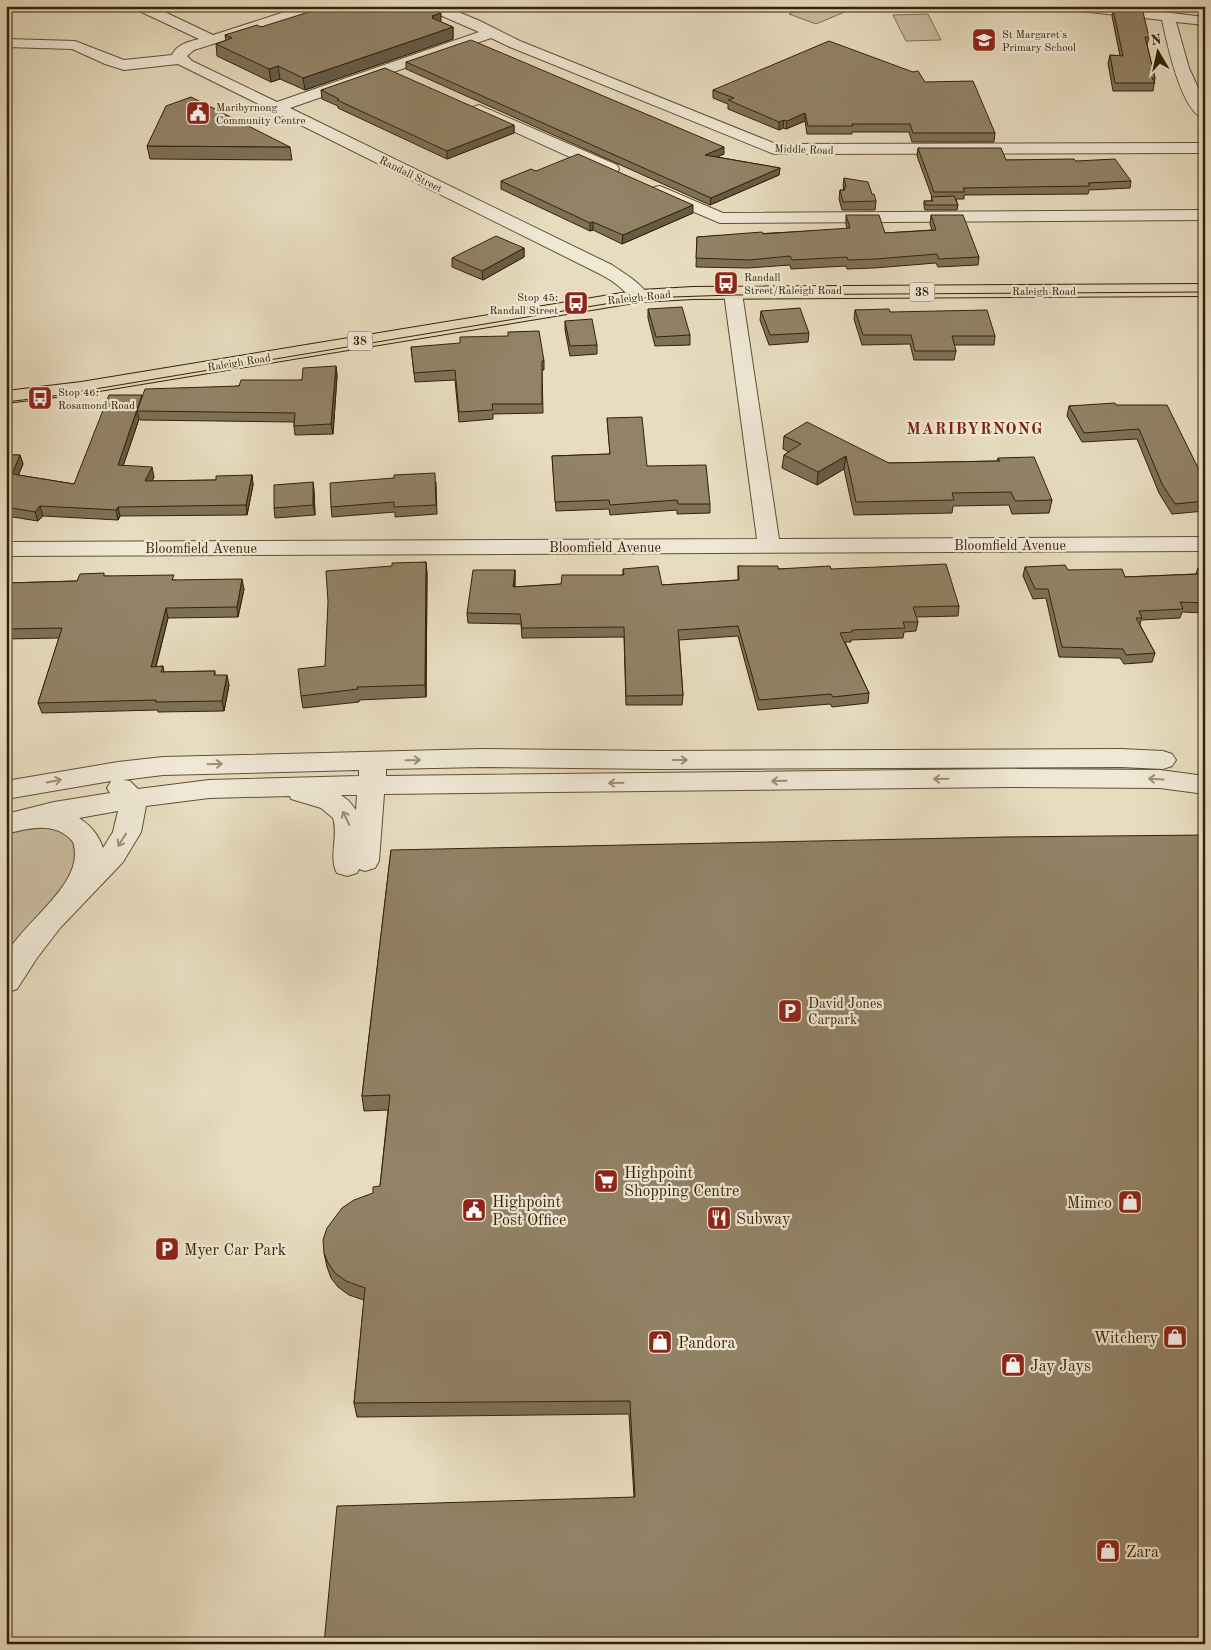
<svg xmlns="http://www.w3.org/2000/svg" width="1211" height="1650" viewBox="0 0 1211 1650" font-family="'Old Standard TT',serif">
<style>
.green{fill:#c9bca0;stroke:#806e53}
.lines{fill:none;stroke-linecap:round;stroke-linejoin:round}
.minor-casing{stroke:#625034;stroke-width:2}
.major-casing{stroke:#362106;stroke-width:2}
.minor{fill:#efe8d5;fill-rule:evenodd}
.major{fill:#e7dcbf;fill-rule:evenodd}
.tram{stroke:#362106;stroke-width:1}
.wall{fill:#7e7058;stroke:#362106}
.shaded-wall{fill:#665b47;stroke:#362106}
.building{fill:#928266;stroke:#362106}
.oneway{stroke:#9c8e78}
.labels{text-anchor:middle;stroke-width:4.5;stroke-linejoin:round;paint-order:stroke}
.far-poi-label{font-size:11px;fill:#362106;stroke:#efe8d5;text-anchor:start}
.far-street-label{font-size:11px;fill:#362106;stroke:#efe8d5}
.shield{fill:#efe8d5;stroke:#6e5d44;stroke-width:1}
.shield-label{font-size:12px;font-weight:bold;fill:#362106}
.street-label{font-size:14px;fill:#362106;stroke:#efe8d5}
.poi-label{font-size:14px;fill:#362106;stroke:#efe8d5;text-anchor:start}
.far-district-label{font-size:16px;font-weight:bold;letter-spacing:1px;fill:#7a1f14;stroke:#efe8d5}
.near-poi-label{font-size:16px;fill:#362106;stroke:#efe8d5;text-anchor:start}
</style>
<rect width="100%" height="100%" fill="#e7dcbf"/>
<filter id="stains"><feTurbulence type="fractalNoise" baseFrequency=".004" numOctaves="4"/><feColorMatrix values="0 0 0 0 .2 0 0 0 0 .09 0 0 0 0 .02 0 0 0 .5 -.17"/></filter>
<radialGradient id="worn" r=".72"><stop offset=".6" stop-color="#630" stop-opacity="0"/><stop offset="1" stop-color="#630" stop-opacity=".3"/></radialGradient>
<!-- green -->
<path class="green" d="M809 6H859L816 24 789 14Z
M928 14 941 40 906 41 893 15Z
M39 819 90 849 6 992V826Z"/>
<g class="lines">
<defs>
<path id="minor" d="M133 6H152L213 35 303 6H325L323 9 194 50 187 56 192 61 277 102 479 32 426 9 424 6H444L480 21 520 41 776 144 1205 143V153L774 154 510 47 491 38 290 108 612 265C625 274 640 282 649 296L647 300C632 304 627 292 616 284 611 280 604 276 598 273L178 64 124 70 105 64 72 49 6 47V39L75 41 124 60 172 55C177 44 188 42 199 39L135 9Z
M1064 6H1112L1205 17V25L1176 22 1189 68 1205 103V119C1181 113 1167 42 1162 20L1071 10Z
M479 105 617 165 619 169 617 173H605L473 113 471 110 473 107Z
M660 186 723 213 1205 210V220L720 223 654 195 651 191 654 187Z
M733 287 740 289 742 293 779 539 1205 537V551L6 556V542L757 539 724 293 726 289Z
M482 749 661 751 1121 749 1163 751 1172 754 1176 760 1172 766 1163 769 1121 767 661 769 482 767 386 769V776L1006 769 1160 770 1205 776V794L1160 788 1006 787 384 794 379 861 375 868 365 871 359 869 357 873 347 876 337 873C328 858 339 836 333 818L321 808 291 799 290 796 209 798 146 806 141 832 123 862 60 928 37 958 17 989 6 993C6 982 3 963 7 954 24 920 87 883 73 842 56 821 29 828 6 834V814L54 802 110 793 107 788 111 781 6 799V781L118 762 163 757ZM359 770V776L209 780 138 789 130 781 123 780 163 775ZM341 795H357L356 810 349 801ZM118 811 113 832 103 848C98 834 91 826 79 818Z"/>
<path id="major" d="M1205 284V296L693 299 640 302 81 394 6 403V391L81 382 640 290 693 287Z"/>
</defs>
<!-- minor casing -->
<use href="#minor" class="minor-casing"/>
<!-- major casing -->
<use href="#major" class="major-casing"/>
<!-- minor -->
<use href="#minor" class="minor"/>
<!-- major -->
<use href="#major" class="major"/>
<!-- tram -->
<path class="tram" d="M6 402 47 397 641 298 733 295 1205 292"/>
</g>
<!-- wall -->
<path class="wall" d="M1199 6H1205V16L1201 15Z
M1113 9 1149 37 1147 45 1155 78 1153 91H1113L1108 63 1110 55 1120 56 1112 16Z
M441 22 453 27V39L305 90 280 79 271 82 217 56 216 44 226 41 225 35 261 27Z
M406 62 724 154 717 157 780 168 779 175 710 205 406 69Z
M925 82 995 133 994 142H912L909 132H852V134H807L805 121 786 129 783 128 779 130 728 109V104L713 98V90Z
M321 90 514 125V133L447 159 338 108V106L322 99Z
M147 146 290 147 292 160 150 159Z
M918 148 1006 160 1076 161 1131 181 1130 188 1089 190 1088 194 964 195V199H956L958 205 957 210H925L924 206V201H931L932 197 917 156Z
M536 171 693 213 622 244 593 230 590 231 501 189V181Z
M844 178 872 194 876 201 875 210H842L839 199 840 190H844L843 186Z
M846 215 885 233 932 230 930 224 931 215 979 257 978 265 938 267 936 263 874 268 847 269 846 266 791 269 790 265 748 268 696 267 697 237 847 229 846 224Z
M524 248V257L483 280 452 267V258Z
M648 309 690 335V345L655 346 648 318Z
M855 310 890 312 995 336 994 345H954L956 351 954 360H914L910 344 862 345 854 319Z
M761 311 809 333 808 342 769 345 760 320Z
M565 321 597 345V354L570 356 565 330Z
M411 347 544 361V370H542L543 413 493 414V419L459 422 455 380 415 382Z
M336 366 337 376 333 434 295 435 294 426V422L140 420 139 419 123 466 154 477 152 481 216 480 252 475 253 485 247 515 120 516 118 520 43 516 38 521 6 516V455H20L23 464 18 475 74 484 143 396 239 386 302 380Z
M1116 405 1205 482V511L1172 514 1159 493 1137 439 1082 442 1067 416 1069 406Z
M607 418 647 466 710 504V513L677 514V510L610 515 609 509 556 511 552 456 610 454Z
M784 436 889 463 997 461 998 458 1052 500 1049 513 1012 514 1009 505 953 506 952 513 854 515 844 469 817 485 782 468 784 455 789 452 783 449Z
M394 478 436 482 437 514 395 517V512L332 517 331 507Z
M313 482 314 491 315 515 275 518 274 508Z
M426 562 427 574 426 697 359 700V702L303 708 301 696 325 666 392 566Z
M738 566 778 569H831L959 606 958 616 916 617 918 622 916 631 904 632 903 638 851 640V642H845L869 693 868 703 832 707 830 704 758 710 738 636 679 640 683 695 682 705H626L624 637 522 638 521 624 468 623 467 613 515 570V587L561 584 623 575V569L662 585 738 580Z
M1025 567 1068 570 1125 577 1196 574 1198 568H1205V613L1182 612 1180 618 1141 620 1140 625 1155 653 1152 662 1124 664 1120 658 1059 657 1046 598 1033 599 1023 576Z
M105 576 175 580 244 589 238 617 168 618 156 667 163 666 164 672 215 671V675L229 685 224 711 158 712V710L42 713 38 703 59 638 6 639V583L77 581Z
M391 850 1205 1644 634 1497 629 1414 357 1417 354 1403 364 1300 349 1295 338 1287 331 1278 327 1267 324 1253 373 1193 380 1186 388 1110 364 1111 362 1096Z"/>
<!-- shaded-wall -->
<path class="shaded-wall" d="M441 13V25L435 29 432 16Z
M453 27V39L305 90 303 78Z
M278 66 280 79 271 82 269 69Z
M805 113V121L786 129 787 121Z
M784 120 783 128 779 130V122Z
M514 125V133L447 159V151Z
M724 147V154L705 162V155Z
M780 168 779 175 710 205 711 198Z
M693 205V213L622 244 623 235Z
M593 222V230L590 231V223Z
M524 248V257L483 280 482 271Z
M336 366 337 376 333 434 331 424Z
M142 395 137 411 139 419 120 475 118 465Z
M20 455 23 464 15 484 12 474Z
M846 456 844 469 817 485 818 472Z
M152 467 154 477 147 490 145 481Z
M252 475 253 485 247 515 246 505Z
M313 482 314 491 315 515 313 505Z
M40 506 43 516 38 521 35 512Z
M118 507 120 516 118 520 116 510Z
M426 562 427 574 426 697 425 685Z
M515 570V580L514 597 513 587Z
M242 579 244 589 238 617 237 607Z
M166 608 168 618 153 677 151 667Z
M227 675 229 685 224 711 222 701Z"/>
<!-- building -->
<path class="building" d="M328 6H423L441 13 432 16 434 17 432 18 453 27 303 78 278 66 269 69 216 44 232 38 225 35 257 25 261 27Z
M1113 9 1143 12 1149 37H1145L1155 78H1152L1155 83H1115L1110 55 1123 56Z
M471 40 724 147 705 155 780 168 711 198 406 62Z
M829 41 913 72 918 71 925 82 973 81 995 133H913L910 124H852L853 126H808L805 113 787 121 784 120 779 122 728 100 734 98 713 90Z
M385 68 514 125 447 151 337 100 339 99 321 90Z
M191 97 290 147 147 146 166 106Z
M918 148H1001L1006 160 1074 159 1076 161 1115 159 1131 181 1088 183 1090 186 963 188 965 192H934Z
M578 154 693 205 623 235 593 222 590 223 501 181 531 169 536 171Z
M844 178 868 182 872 194H874L876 201 843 202 840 190H845L844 187H846Z
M954 196 958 205H926L924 201H933L931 197Z
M846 215H879L885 233 936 230 931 215H963L979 257 939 259 937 254 875 259 848 260 847 257 792 260 790 256 749 260 696 258 697 237 762 232 763 234 850 228Z
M496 236 524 248 482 271 452 258Z
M682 307 690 335 656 337 648 309Z
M800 308 809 333 770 335 761 311Z
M889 309 890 312 987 310 995 336H952L956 351H915L911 335H863L855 310Z
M592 319 597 345 570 346 565 321Z
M539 331 544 361H542V404H492L493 410 459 412 455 370 414 373 411 347 460 343V337L508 336V332Z
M336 366 331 424 294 426 295 413 137 411 145 389 239 386 241 380H302L303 368Z
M109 395H142L118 465 152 467 145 481 216 480V476L252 475 246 505 118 507 116 510 40 506 35 512 6 507V455H20L12 474 74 484Z
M1115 403 1116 405H1167L1205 482V501L1175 504 1162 484 1139 429 1084 433 1069 406Z
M642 417 647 466 706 465 710 504H678L677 500 610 505 609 500 555 502 552 456 610 454 607 418Z
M807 422 889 463 1000 461 998 458 1034 457 1052 500 1015 501 1011 492 952 493 954 500 856 502 846 456 818 472 784 455 801 444 784 436Z
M435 473 436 505 394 507V502L331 507 330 483 394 478V475Z
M313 482V505L274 508V485Z
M426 562 425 685 357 687 358 689 301 696 298 669 325 666 328 602 326 571 392 566V563Z
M946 564 959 606 913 607 918 622H903L905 628 852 630V632L840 633 869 693 833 697 831 694 759 700 738 626 678 630 683 695 626 696 624 627 522 628 520 614 467 613 473 570H515L513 587 561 584 562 575H624L623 569 658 566 662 585 739 580 738 566H778V569L830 566 831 569Z
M1065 565 1068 570 1122 569 1125 577 1200 574 1198 568H1205V603L1180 602 1183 609 1139 611 1142 618H1136L1155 653 1126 655 1123 649 1062 647 1048 589H1035L1025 567Z
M104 573V576L174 575 172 580 242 579 237 607 166 608 151 667 163 666 161 672 215 671 214 675H227L222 701 156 702V700L38 703 62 628 6 629V583L77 581 80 574Z
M1205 835V1644H324L337 1506 635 1497 630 1401 354 1403 365 1288 346 1281 335 1273 328 1263 324 1253 323 1240 327 1228 342 1208 354 1200 373 1193V1187L380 1186 390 1095 362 1096 391 850 1004 837Z"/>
<!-- one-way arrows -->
<defs><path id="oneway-shaft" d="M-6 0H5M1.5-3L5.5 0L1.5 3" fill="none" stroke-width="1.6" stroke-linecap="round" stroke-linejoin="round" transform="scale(1.25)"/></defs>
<g class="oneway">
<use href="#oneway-shaft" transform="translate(413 760) rotate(-1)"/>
<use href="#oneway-shaft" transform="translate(680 760)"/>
<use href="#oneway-shaft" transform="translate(215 764) rotate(-2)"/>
<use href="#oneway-shaft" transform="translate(941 779) rotate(179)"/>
<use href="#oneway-shaft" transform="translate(1156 779) rotate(-177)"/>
<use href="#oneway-shaft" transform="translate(54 781) rotate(-11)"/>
<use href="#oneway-shaft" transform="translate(779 781) rotate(179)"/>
<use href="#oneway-shaft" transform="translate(616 783) rotate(179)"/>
<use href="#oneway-shaft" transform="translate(346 818) rotate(-115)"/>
<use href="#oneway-shaft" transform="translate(122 840) rotate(122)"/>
</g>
<!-- icons -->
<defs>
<symbol id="school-square" viewBox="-11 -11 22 22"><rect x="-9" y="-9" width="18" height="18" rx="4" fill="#8f2418" stroke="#efe8d5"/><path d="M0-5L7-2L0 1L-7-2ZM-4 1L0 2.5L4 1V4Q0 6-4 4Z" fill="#fff"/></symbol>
<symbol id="civic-square" viewBox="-11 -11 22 22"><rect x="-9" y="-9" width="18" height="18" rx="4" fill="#8f2418" stroke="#efe8d5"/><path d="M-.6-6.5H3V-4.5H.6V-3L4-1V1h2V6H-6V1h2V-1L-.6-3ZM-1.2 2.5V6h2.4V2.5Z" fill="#fff"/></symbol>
<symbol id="bus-square" viewBox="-11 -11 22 22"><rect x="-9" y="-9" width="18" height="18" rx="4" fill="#8f2418" stroke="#efe8d5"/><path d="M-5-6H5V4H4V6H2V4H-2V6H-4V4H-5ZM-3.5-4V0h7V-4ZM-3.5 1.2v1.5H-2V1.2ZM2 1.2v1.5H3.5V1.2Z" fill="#fff"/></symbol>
<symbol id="parking-square" viewBox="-11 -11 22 22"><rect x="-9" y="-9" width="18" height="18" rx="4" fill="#8f2418" stroke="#efe8d5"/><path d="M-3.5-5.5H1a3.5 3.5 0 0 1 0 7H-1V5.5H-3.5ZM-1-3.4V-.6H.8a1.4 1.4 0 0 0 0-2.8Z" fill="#fff"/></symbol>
<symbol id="supermarket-square" viewBox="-11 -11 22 22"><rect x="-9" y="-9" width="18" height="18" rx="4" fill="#8f2418" stroke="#efe8d5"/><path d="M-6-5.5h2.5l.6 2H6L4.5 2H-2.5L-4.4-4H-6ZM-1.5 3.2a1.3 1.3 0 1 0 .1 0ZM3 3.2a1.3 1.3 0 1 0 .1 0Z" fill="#fff"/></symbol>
<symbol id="shop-square" viewBox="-11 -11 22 22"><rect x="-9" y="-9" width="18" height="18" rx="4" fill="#8f2418" stroke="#efe8d5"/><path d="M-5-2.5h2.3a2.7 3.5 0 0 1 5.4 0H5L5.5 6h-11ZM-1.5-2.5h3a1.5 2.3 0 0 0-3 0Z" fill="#fff"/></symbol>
<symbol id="restaurant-square" viewBox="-11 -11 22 22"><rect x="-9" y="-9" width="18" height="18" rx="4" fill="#8f2418" stroke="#efe8d5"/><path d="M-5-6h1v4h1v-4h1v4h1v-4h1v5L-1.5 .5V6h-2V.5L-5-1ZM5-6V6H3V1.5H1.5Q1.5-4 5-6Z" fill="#fff"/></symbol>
</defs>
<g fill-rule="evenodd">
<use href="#school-square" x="970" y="26" width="28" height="28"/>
<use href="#civic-square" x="184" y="99" width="28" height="28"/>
<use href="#bus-square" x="712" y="269" width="28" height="28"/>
<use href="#bus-square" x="562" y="289" width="28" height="28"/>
<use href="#bus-square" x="26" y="384" width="28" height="28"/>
<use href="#parking-square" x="776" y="997" width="28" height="28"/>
<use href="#supermarket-square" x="592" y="1167" width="28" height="28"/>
<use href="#shop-square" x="1116" y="1188" width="28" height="28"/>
<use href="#civic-square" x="460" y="1196" width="28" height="28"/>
<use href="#restaurant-square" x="705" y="1204" width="28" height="28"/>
<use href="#parking-square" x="153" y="1235" width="28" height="28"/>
<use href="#shop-square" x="1161" y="1323" width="28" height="28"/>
<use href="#shop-square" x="646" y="1328" width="28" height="28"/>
<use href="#shop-square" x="999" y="1351" width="28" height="28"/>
<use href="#shop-square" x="1094" y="1537" width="28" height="28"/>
</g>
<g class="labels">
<!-- far-poi labels -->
<g class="far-poi-label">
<text x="1002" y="38">St Margaret's<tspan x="1002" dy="13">Primary School</tspan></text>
<text x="216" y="111">Maribyrnong<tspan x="216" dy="13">Community Centre</tspan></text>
<text x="744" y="281">Randall<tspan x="744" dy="13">Street/Raleigh Road</tspan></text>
<text x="558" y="301" text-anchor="end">Stop 45:<tspan x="558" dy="13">Randall Street</tspan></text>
<text x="58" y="396">Stop 46:<tspan x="58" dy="13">Rosamond Road</tspan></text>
</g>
<!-- far-street labels -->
<g class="far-street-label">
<text transform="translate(804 149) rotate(2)" y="4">Middle Road</text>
<text transform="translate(411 174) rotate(26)" y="4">Randall Street</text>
<text x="1044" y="295">Raleigh Road</text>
<text transform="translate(639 297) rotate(-6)" y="4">Raleigh Road</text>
<text transform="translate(239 362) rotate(-9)" y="4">Raleigh Road</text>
</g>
<!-- shield labels -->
<g class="shield">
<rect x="909.5" y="282.5" width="25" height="19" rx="4"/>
<rect x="347.5" y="331.5" width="25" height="19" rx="4"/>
</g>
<g class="shield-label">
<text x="922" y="296">38</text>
<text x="360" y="345">38</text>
</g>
<!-- street labels -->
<g class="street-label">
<text x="1010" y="550">Bloomfield Avenue</text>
<text x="605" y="552">Bloomfield Avenue</text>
<text x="201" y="553">Bloomfield Avenue</text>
</g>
<!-- poi labels -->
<g class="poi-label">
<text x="808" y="1008">David Jones<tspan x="808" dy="16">Carpark</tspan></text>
</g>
<!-- far-district labels -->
<g class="far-district-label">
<text x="975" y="434">MARIBYRNONG</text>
</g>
<!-- near-poi labels -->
<g class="near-poi-label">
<text x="624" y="1178">Highpoint<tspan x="624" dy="18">Shopping Centre</tspan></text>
<text x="492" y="1207">Highpoint<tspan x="492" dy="18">Post Office</tspan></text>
<text x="1112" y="1208" text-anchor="end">Mimco</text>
<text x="736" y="1224">Subway</text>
<text x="184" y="1255">Myer Car Park</text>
<text x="1158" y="1343" text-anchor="end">Witchery</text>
<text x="678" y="1348">Pandora</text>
<text x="1030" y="1371">Jay Jays</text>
<text x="1126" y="1557">Zara</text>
</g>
</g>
<!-- margin -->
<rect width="1211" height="1650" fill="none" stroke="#e7dcbf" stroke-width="25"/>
<rect x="8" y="8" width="1196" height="1635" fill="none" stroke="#362106" stroke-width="2.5"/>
<rect x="12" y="12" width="1186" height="1625" fill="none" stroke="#362106"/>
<!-- north arrow -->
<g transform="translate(1158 52) rotate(351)" stroke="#efe8d5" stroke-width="4" paint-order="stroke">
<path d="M0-4L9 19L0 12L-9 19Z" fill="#362106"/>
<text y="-8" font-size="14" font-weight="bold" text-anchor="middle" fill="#362106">N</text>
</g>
<rect width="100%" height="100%" filter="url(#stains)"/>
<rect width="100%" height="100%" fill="url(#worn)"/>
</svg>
